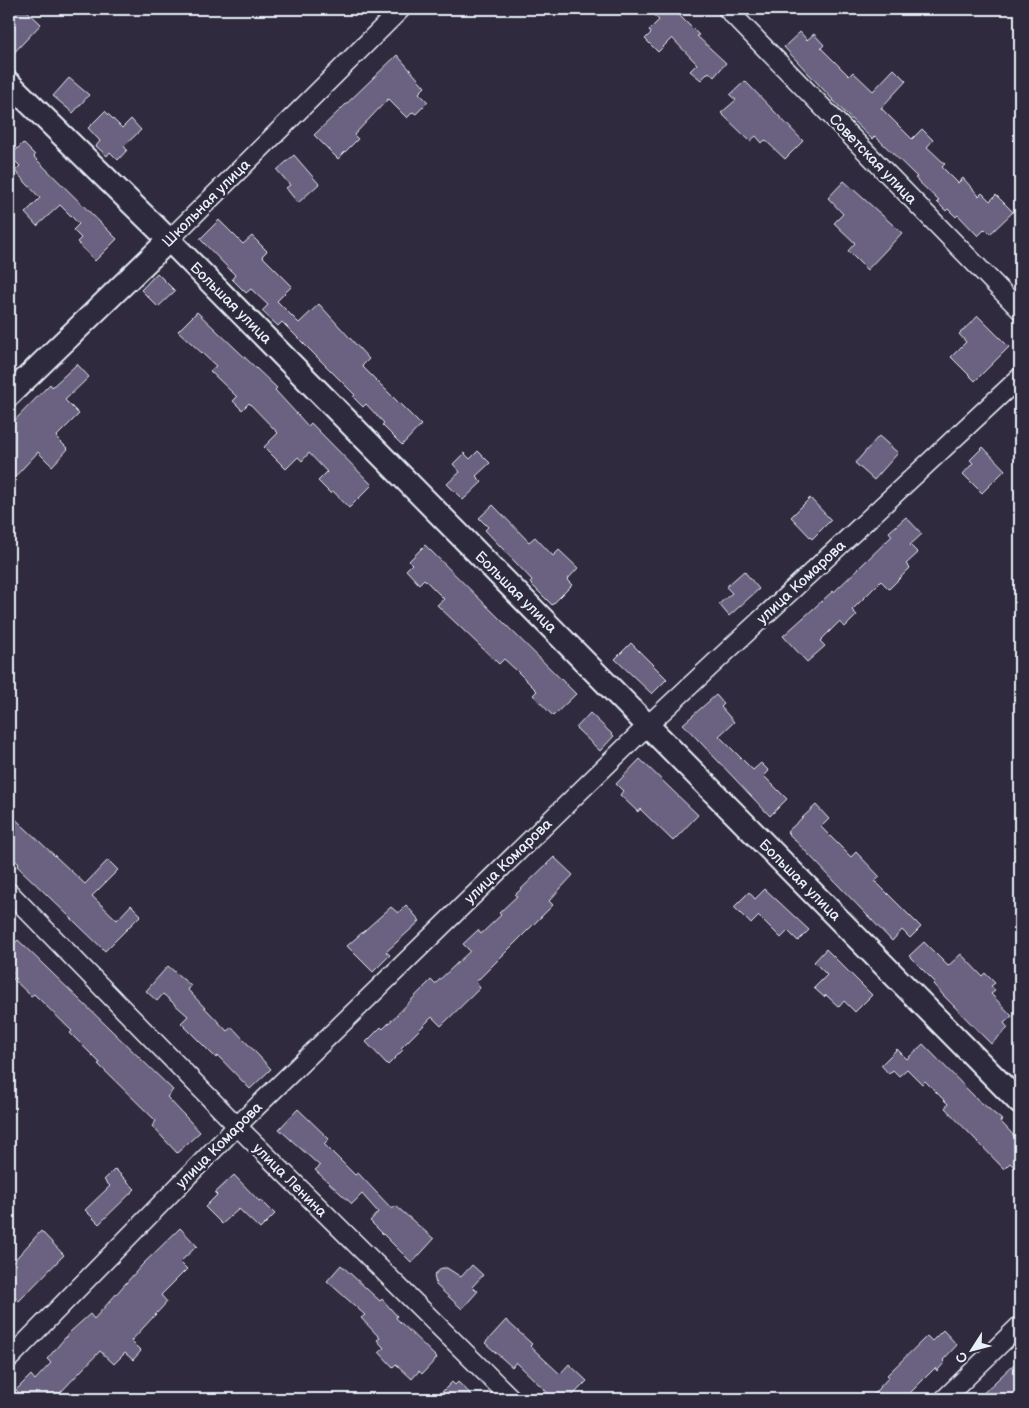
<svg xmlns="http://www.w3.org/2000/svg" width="1029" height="1408" viewBox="0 0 1029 1408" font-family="'Balsamiq Sans',sans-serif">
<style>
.building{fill:#6a6280;stroke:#e8f1f8}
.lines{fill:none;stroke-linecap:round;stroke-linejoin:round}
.minor-casing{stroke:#e8f1f8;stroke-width:21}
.tertiary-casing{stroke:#e8f1f8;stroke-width:26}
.minor{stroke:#2f2a3d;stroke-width:18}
.tertiary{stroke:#2f2a3d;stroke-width:22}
.labels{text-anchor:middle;stroke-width:5;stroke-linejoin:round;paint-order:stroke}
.street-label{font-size:15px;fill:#e8f1f8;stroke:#2f2a3d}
</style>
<rect width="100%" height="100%" fill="#2f2a3d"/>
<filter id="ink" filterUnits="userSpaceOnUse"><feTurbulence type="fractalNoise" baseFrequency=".02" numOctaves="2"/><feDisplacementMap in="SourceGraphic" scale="10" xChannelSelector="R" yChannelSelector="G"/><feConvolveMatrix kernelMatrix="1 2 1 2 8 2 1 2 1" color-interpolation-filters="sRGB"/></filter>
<g filter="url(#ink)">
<!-- building -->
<path class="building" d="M13 9H25L41 24 9 58V14Z
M647 9H673L699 35 697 36 726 63 714 77 709 72 701 80 690 71 697 64 672 38 658 52 645 39 651 33 649 30 659 20Z
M800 32 807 40 814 34 824 45 821 48 849 76 853 72 873 91 894 69 906 81 881 108 912 139 922 129 933 140 927 147 945 164 942 167 958 183 963 178 979 196 982 193 990 201 996 195 1013 212 990 234 985 229 978 236 958 215 956 217 948 209 946 211 937 202 939 201 915 178 917 177 875 136 872 139 846 114 784 47Z
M397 55 425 87 419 93 428 102 416 114 413 112 407 118 388 99 354 135 358 139 338 159 314 135Z
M69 78 89 95 73 113 53 96Z
M745 81 803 141 785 159 765 140 762 143 756 136 750 141 721 113 736 100 730 95Z
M105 111 122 128 131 119 141 130 124 146 127 150 118 160 110 152 107 156 96 146 100 141 88 128Z
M23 143 35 155 34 157 117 239 95 261 77 242 81 238 73 230 79 224 60 205 37 226 25 213 40 198 15 171 20 166 10 156Z
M294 155 319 184 298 203 286 188 290 185 277 170Z
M844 181 902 233 867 270 848 251 855 243 834 223 843 214 828 198Z
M219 220 243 244 252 236 267 251 262 256 292 286 277 301 299 323 319 304 369 359 362 366 421 425 402 445 382 425 384 423 366 404 363 407 353 397 355 395 282 322 278 326 262 311 268 305 251 289 246 293 232 279 235 275 200 239Z
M157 273 175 291 158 307 141 290Z
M197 312 277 388 275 390 308 426 311 423 372 485 349 508 333 491 331 494 318 481 327 472 309 453 302 461 298 457 286 469 264 447 278 433 249 403 242 410 233 401 237 397 210 371 216 366 178 331Z
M978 316 1009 347 975 381 951 357 966 342 959 334Z
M77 364 89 377 65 400 79 414 56 437 68 449 52 466 38 452 9 483V426L50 384 52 387Z
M879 436 898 453 874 480 855 463Z
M983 447 1005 470 982 493 963 474 973 463 970 460Z
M478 451 490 463 476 476 482 482 463 500 447 484 460 472 453 464 464 453 470 459Z
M810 498 831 520 812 539 791 517Z
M493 505 529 542 535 537 553 556 559 550 578 568 567 580 572 585 552 605 530 583 532 580 485 530 488 527 479 518Z
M906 517 922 534 910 545 918 553 906 564 910 568 889 589 881 581 852 610 857 615 845 627 839 622 820 641 825 646 807 662 783 636 833 591 834 592 892 536 889 532Z
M425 545 576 694 553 716 533 695 537 691 515 669 504 659 499 664 437 605 444 599 424 579 419 584 406 570 412 564 409 561Z
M744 571 759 589 729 616 719 604 732 593 726 587Z
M631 643 667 679 652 694 615 659Z
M716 695 724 704 721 707 734 722 719 736 753 770 761 763 769 771 764 776 787 799 770 816 683 724Z
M590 713 614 736 600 751 576 728Z
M640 759 698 815 673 841 640 809 638 812 620 795 623 791 616 784Z
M816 805 829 819 821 827 851 857 856 852 880 877 875 881 921 927 910 938 902 930 892 941 787 832Z
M9 813 85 884 108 860 118 870 92 896 117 920 131 905 141 915 105 951 17 866 19 864 9 854Z
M554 857 573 875 549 901 553 905 476 982 480 988 441 1026 432 1017 401 1048 403 1050 388 1065 366 1042 381 1027 383 1029 431 980 435 984 470 951 463 944 478 930 481 934 501 915 499 913 517 896 515 895Z
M765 889 809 930 798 941 788 931 781 938 759 916 751 924 734 907 749 892 755 899Z
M406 905 420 921 386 952 390 955 373 972 347 946 391 907 398 913Z
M18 940 173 1090 167 1097 200 1132 177 1153 152 1126 156 1121 98 1064 100 1063 70 1033 72 1031 34 994 31 996 10 976 13 972 9 968V949Z
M924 942 948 966 961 954 982 976 985 973 995 983 991 986 995 991 991 994 1012 1016 1004 1023 1008 1028 991 1044 945 997 933 984 935 982 909 956Z
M826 949 872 995 855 1012 844 1001 839 1007 826 995 824 997 814 988 827 975 814 962Z
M168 966 191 986 188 990 227 1031 232 1027 271 1069 250 1089 218 1056 216 1058 181 1023 188 1016 163 994 157 1001 146 991Z
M923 1044 976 1098 1002 1120 1000 1121 1020 1142V1173L1010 1163 1004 1169 945 1108 948 1104 925 1081 922 1084 907 1069 899 1076 893 1070 889 1074 881 1065 897 1049 907 1059Z
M298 1109 329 1139 324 1144 355 1175 358 1173 392 1209 396 1206 434 1239 412 1263 370 1221 378 1212 362 1194 352 1204 315 1170 320 1166 279 1129Z
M115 1169 135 1189 99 1224 85 1210 110 1186 104 1180Z
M234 1175 259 1201 261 1200 275 1214 260 1229 239 1209 222 1224 205 1207 217 1195 215 1193Z
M180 1228 197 1246 180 1262 187 1269 161 1295 167 1302 131 1341 141 1351 133 1360 125 1353 114 1364 100 1351 59 1394 57 1392 50 1399H25L16 1390 31 1375 35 1380 51 1363 47 1359 70 1332 90 1314 94 1319 142 1265Z
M41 1231 64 1255 19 1301 9 1291V1266Z
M341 1265 380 1301 382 1299 397 1316 396 1318 437 1358 422 1374 419 1371 412 1379 396 1364 393 1367 379 1352 384 1348 377 1340 380 1338 361 1318 365 1315 327 1281Z
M472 1265 483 1275 472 1287 478 1291 462 1309 436 1285 434 1275 442 1268H447L461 1277Z
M506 1320 532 1344 530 1346 560 1374 569 1364 587 1381 569 1399H554L516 1362 512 1367 485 1343Z
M943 1330 957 1345 943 1360 945 1362 937 1371 935 1368 904 1399H869L889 1377 887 1375 927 1336 932 1341Z
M1015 1363 1020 1368V1399H977Z
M452 1382 455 1385 458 1382 476 1399H435Z"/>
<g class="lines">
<defs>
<path id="minor" d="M727 9 1020 310
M169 240 401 9
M9 892 237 1126 512 1399
M9 1359 237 1126 648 725 1020 377
M944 1399 1020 1325"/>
<path id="tertiary" d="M9 83 169 240 1020 1103
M9 395 169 240"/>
</defs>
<!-- minor casing -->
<use href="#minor" class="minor-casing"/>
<!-- tertiary casing -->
<use href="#tertiary" class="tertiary-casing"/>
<!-- minor -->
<use href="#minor" class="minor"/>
<!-- tertiary -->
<use href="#tertiary" class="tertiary"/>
</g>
</g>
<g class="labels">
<!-- street labels -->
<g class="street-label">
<text transform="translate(873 159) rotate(46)" y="5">Советская улица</text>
<text transform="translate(206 203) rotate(-45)" y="5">Школьная улица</text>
<text transform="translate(231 303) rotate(45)" y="5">Большая улица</text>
<text transform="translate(801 582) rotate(-43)" y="5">улица Комарова</text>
<text transform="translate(516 592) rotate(45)" y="5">Большая улица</text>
<text transform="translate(508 861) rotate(-44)" y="5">улица Комарова</text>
<text transform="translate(800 880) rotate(45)" y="5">Большая улица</text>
<text transform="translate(219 1145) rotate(-45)" y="5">улица Комарова</text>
<text transform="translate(290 1180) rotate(45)" y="5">улица Ленина</text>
</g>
</g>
<!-- margin -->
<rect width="1029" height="1408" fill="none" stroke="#2f2a3d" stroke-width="30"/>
<rect x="15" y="15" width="999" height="1378" fill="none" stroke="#e8f1f8" stroke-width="2" filter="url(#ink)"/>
<!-- north arrow -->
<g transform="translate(972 1350) rotate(234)" stroke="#2f2a3d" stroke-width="4" paint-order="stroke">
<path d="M0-4L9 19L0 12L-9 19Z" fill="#e8f1f8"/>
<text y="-8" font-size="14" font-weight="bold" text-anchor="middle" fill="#e8f1f8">С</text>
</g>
</svg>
